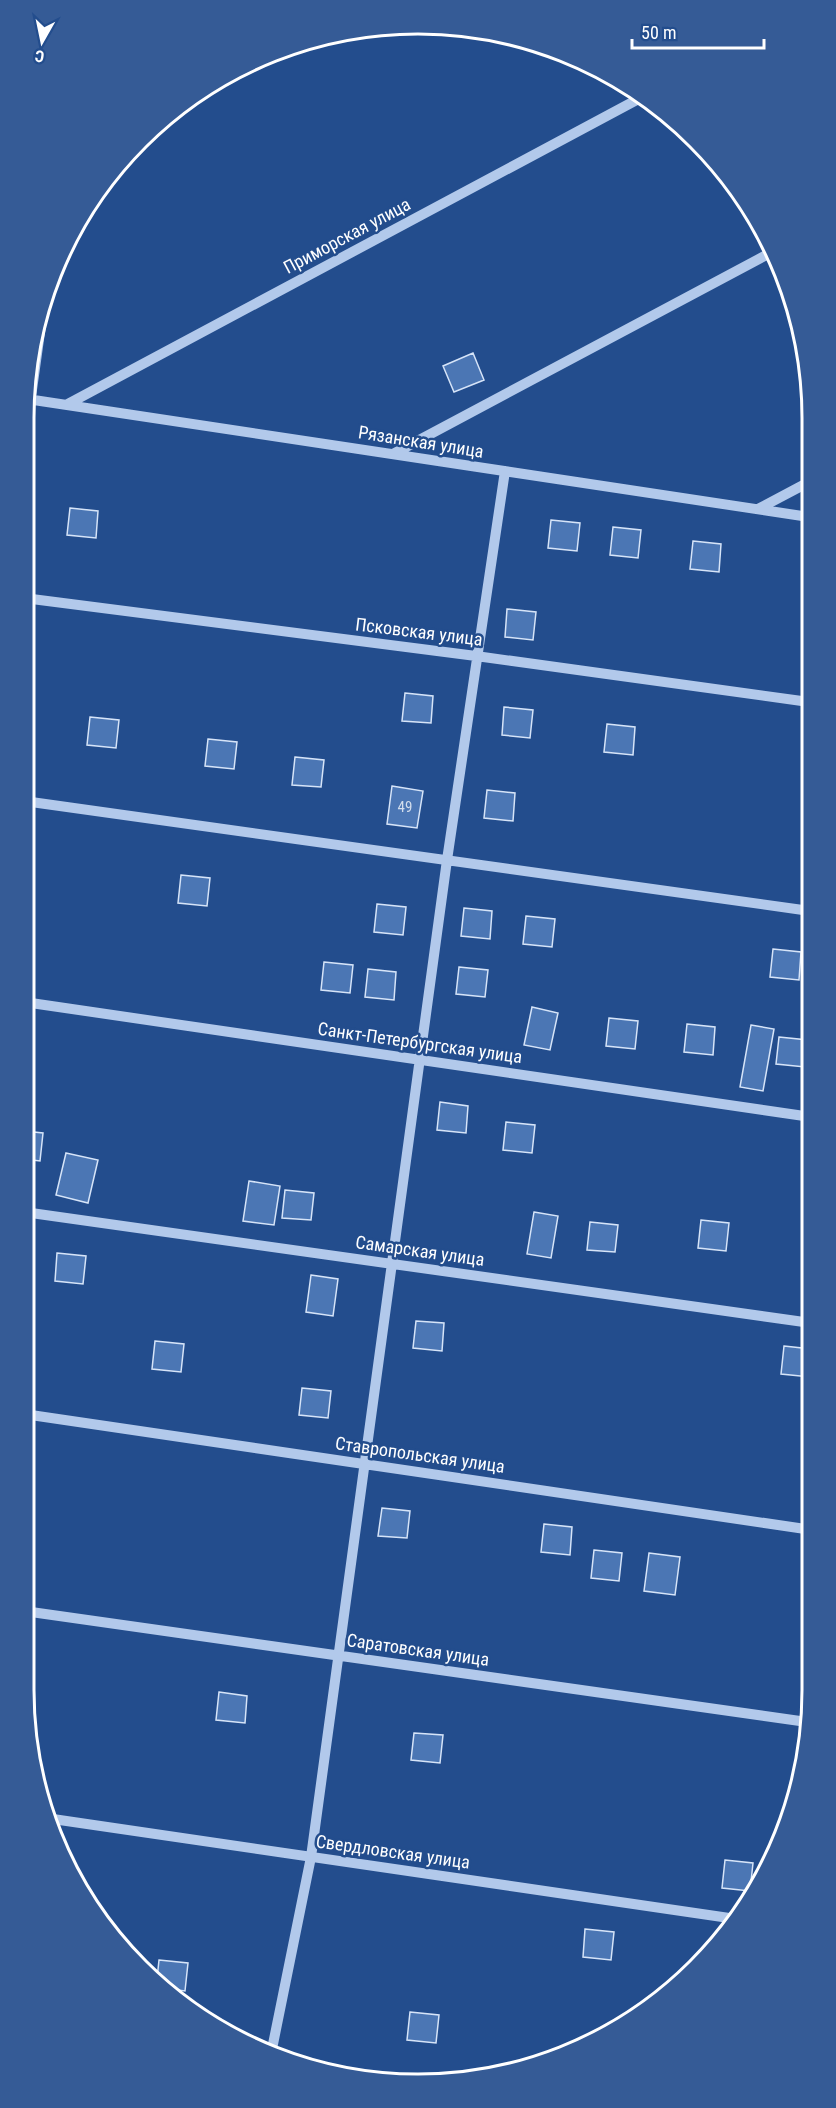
<svg xmlns="http://www.w3.org/2000/svg" width="836" height="2108" viewBox="0 0 836 2108" font-family="'Roboto Condensed',sans-serif">
<style>
.building{fill:#4b76b4;stroke:#d6e4f8;stroke-width:1.5}
.lines{fill:none;stroke-linecap:round;stroke-linejoin:round}
.minor{stroke:#b2c9eb;stroke-width:10}
.labels{text-anchor:middle;stroke-width:5;stroke-linejoin:round;paint-order:stroke}
.number-label{font-size:15px;fill:#d2ddec}
.street-label{font-size:18px;fill:#fff;stroke:#234d8d}
.rim{fill:none;stroke:#fff;stroke-width:3}
</style>
<rect width="100%" height="100%" fill="#234d8d"/>
<!-- building -->
<path class="building" d="M473 353 484 380 454 392 443 366Z
M70 508 98 511 96 538 67 535Z
M551 520 580 523 577 551 548 548Z
M613 527 641 530 638 558 610 555Z
M693 541 721 544 719 572 690 569Z
M507 609 536 612 533 640 505 637Z
M405 693 433 696 431 723 402 721Z
M504 707 533 710 530 738 502 735Z
M90 717 119 720 116 748 87 745Z
M607 724 635 727 633 755 604 752Z
M208 739 237 742 234 769 205 766Z
M295 757 324 760 321 787 292 785Z
M392 786 423 791 417 828 387 824Z
M487 790 515 793 513 821 484 818Z
M181 875 210 878 207 906 178 903Z
M377 904 406 907 403 935 374 932Z
M464 908 492 911 490 939 461 936Z
M526 916 555 919 552 947 523 944Z
M773 949 801 952 799 980 770 977Z
M324 962 353 965 350 993 321 990Z
M459 967 488 970 485 997 456 994Z
M368 969 396 972 394 1000 365 997Z
M532 1007 558 1013 550 1050 524 1045Z
M609 1018 638 1021 635 1049 606 1046Z
M687 1024 715 1027 713 1055 684 1052Z
M751 1025 774 1029 763 1091 740 1087Z
M779 1037 808 1040 805 1067 776 1064Z
M440 1102 468 1106 466 1133 437 1130Z
M506 1122 535 1125 532 1153 503 1150Z
M24 1131 43 1133 40 1161 24 1159Z
M66 1153 98 1160 88 1203 56 1195Z
M249 1181 280 1186 274 1225 243 1221Z
M285 1190 314 1193 311 1220 282 1218Z
M534 1212 558 1216 551 1258 527 1254Z
M701 1220 729 1223 726 1251 698 1248Z
M590 1222 618 1225 615 1252 587 1250Z
M57 1253 86 1256 83 1284 55 1281Z
M311 1275 338 1279 333 1316 306 1312Z
M416 1321 444 1323 442 1351 413 1348Z
M155 1341 184 1344 181 1372 152 1369Z
M784 1346 811 1349 810 1377 781 1374Z
M302 1388 331 1391 328 1418 299 1415Z
M382 1508 410 1511 407 1538 378 1536Z
M544 1524 572 1527 570 1555 541 1552Z
M594 1550 622 1553 619 1581 591 1578Z
M649 1553 680 1557 675 1595 644 1591Z
M219 1692 247 1696 245 1723 216 1720Z
M414 1733 443 1735 440 1763 411 1760Z
M725 1860 753 1863 750 1891 722 1888Z
M585 1929 614 1932 611 1960 583 1957Z
M159 1960 188 1963 185 1991 170 1989 157 1979Z
M410 2012 439 2015 436 2043 407 2040Z"/>
<g class="lines">
<!-- minor -->
<path class="minor" d="M27 399 809 517
M66 405 644 96
M24 447 46 289
M393 454 772 252
M758 509 809 482
M24 598 476 656 809 702
M24 801 810 911
M24 1002 811 1117
M24 1212 811 1323
M24 1414 812 1530
M24 1611 807 1722
M46 1818 736 1919
M271 2054 311 1857 447 860 505 471
M357 2078 371 2080"/>
</g>
<g class="labels">
<!-- number labels -->
<g class="number-label">
<text x="405" y="812">49</text>
</g>
<!-- street labels -->
<g class="street-label">
<text transform="translate(347 236) rotate(-28)" y="6">Приморская улица</text>
<text transform="translate(421 442) rotate(9)" y="6">Рязанская улица</text>
<text transform="translate(419 632) rotate(7)" y="6">Псковская улица</text>
<text transform="translate(420 1043) rotate(8)" y="6">Санкт-Петербургская улица</text>
<text transform="translate(420 1251) rotate(8)" y="6">Самарская улица</text>
<text transform="translate(420 1455) rotate(8)" y="6">Ставропольская улица</text>
<text transform="translate(418 1650) rotate(8)" y="6">Саратовская улица</text>
<text transform="translate(393 1852) rotate(8)" y="6">Свердловская улица</text>
</g>
</g>
<!-- crop -->
<path d="M0 0H836V2108H0ZM418 34H418A384 384 0 0 1 802 418V1690A384 384 0 0 1 418 2074H418A384 384 0 0 1 34 1690V418A384 384 0 0 1 418 34Z" fill="#355b96" fill-rule="evenodd"/>
<path class="rim" d="M418 34H418A384 384 0 0 1 802 418V1690A384 384 0 0 1 418 2074H418A384 384 0 0 1 34 1690V418A384 384 0 0 1 418 34Z"/>
<!-- north arrow -->
<g transform="translate(42 42) rotate(189)" stroke="#234d8d" stroke-width="4.5" paint-order="stroke">
<path d="M0-4.5L10 22L0 15L-10 22Z" fill="#ffffff"/>
<text y="-9" font-size="16" font-weight="bold" text-anchor="middle" fill="#ffffff">С</text>
</g>
<!-- scale -->
<path d="M632 39v9h132v-9" fill="none" stroke="#ffffff" stroke-width="3"/>
<text x="641" y="39" font-size="18" fill="#ffffff" stroke="#234d8d" stroke-width="4.5" paint-order="stroke">50 m</text>
</svg>
